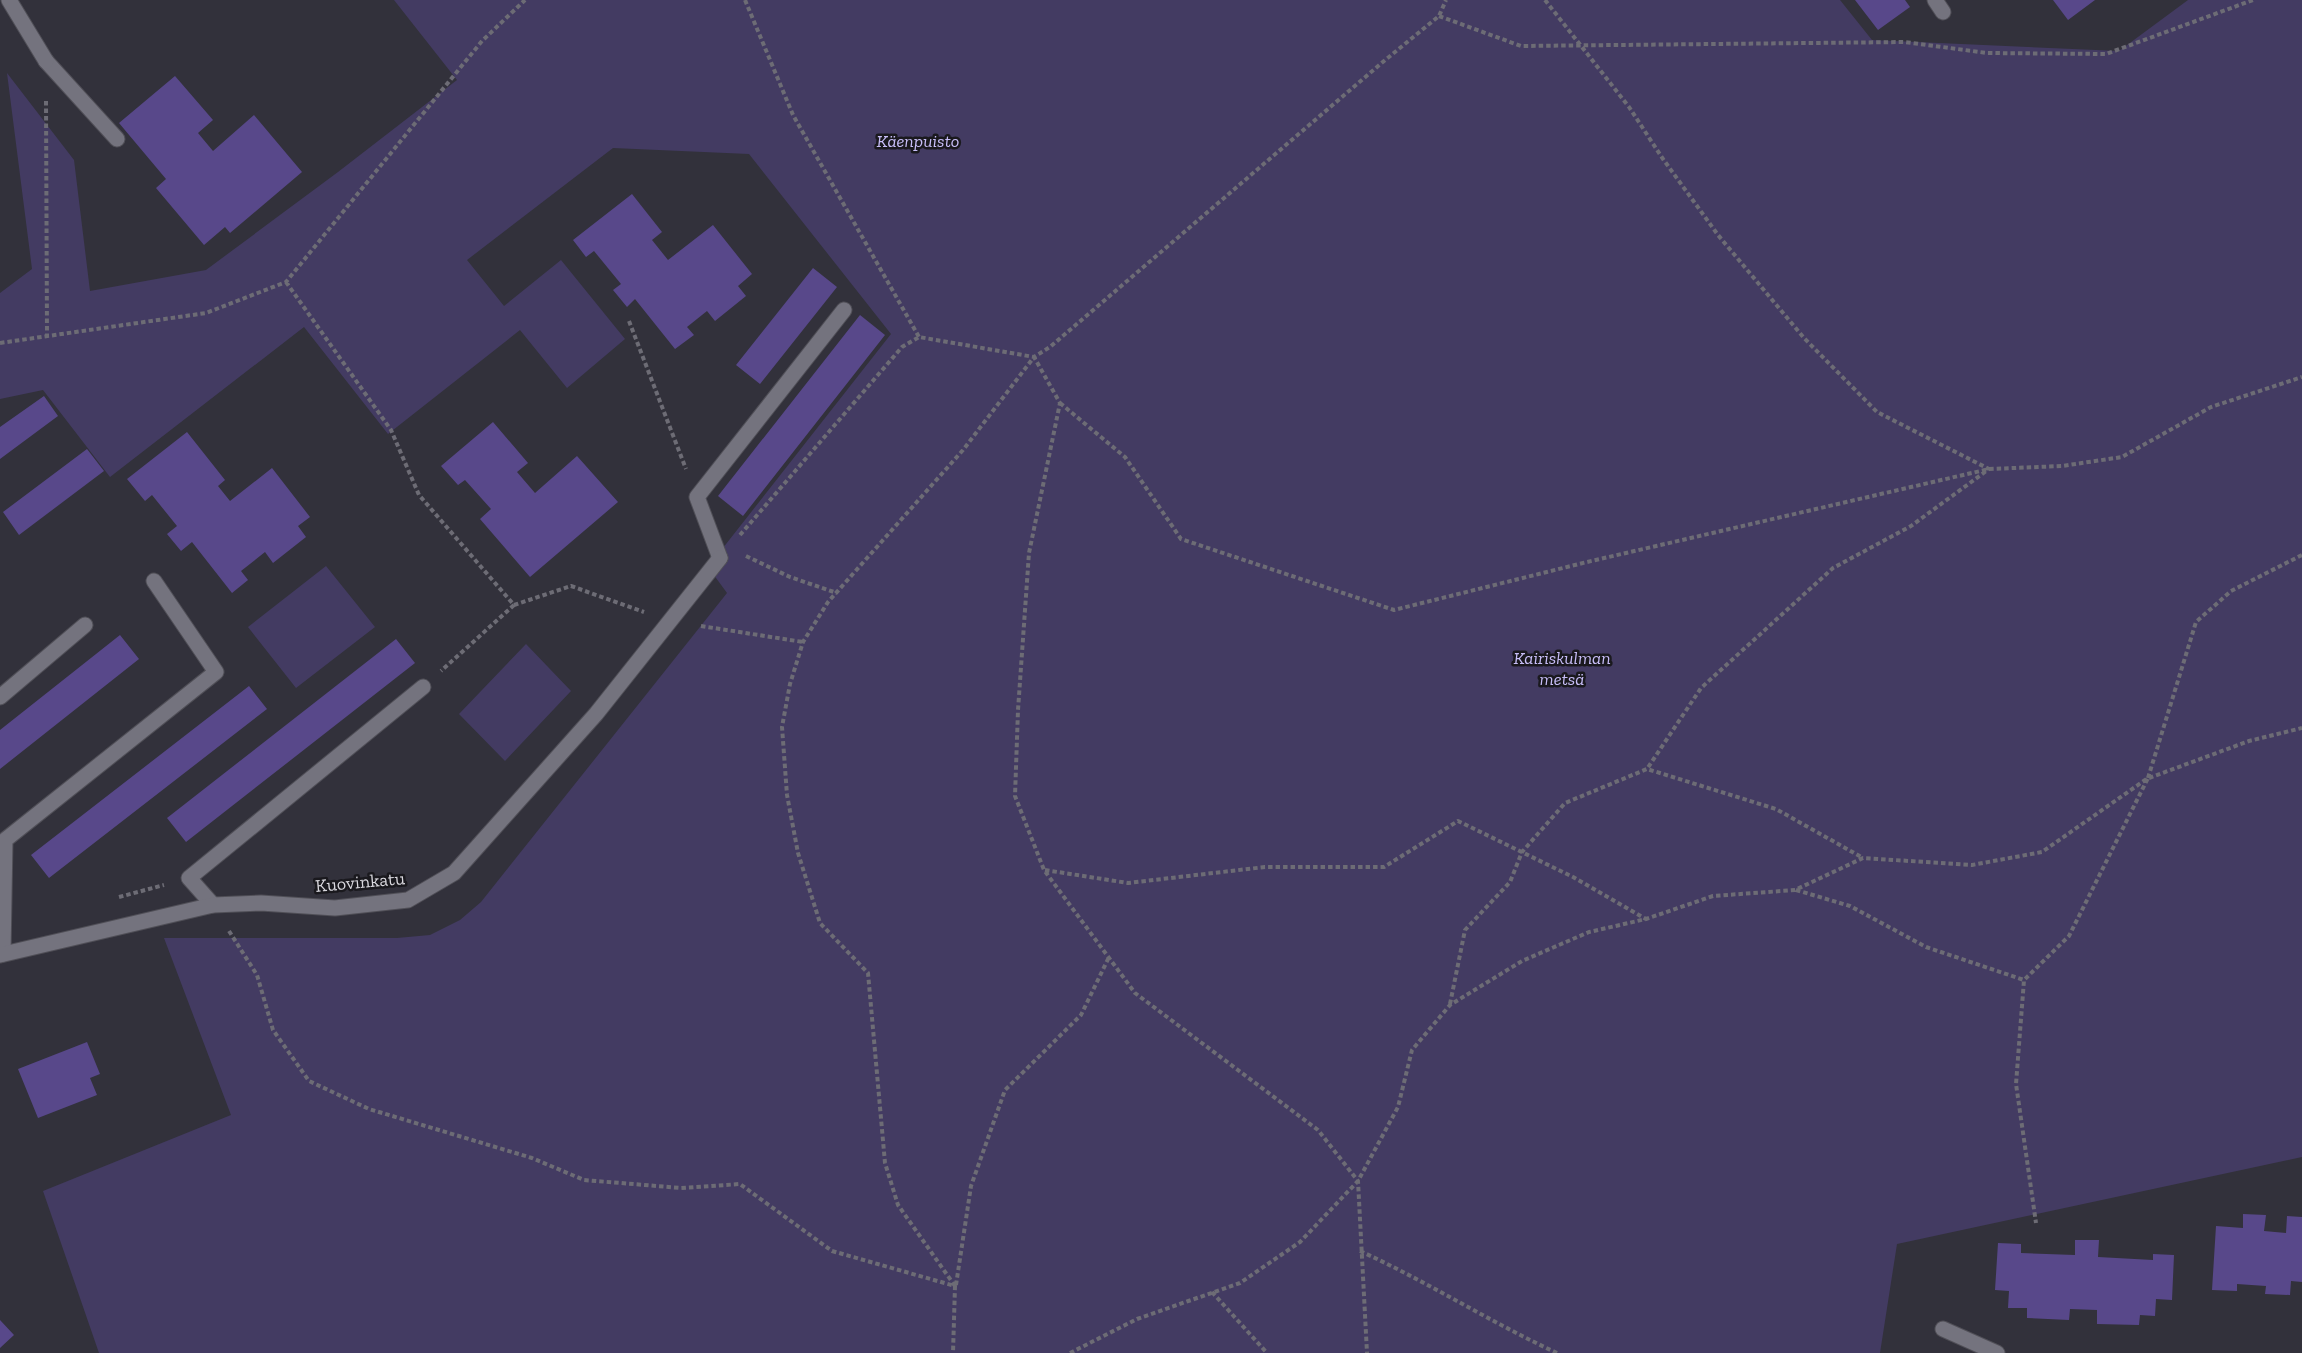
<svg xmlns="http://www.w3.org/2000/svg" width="2302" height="1353" viewBox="0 0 2302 1353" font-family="'Zilla Slab',serif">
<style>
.green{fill:#433b62}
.building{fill:#58488a}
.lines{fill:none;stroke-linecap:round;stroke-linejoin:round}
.service-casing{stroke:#504f57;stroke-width:17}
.minor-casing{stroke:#504f57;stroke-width:17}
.path{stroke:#6d6c75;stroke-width:4;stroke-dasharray:4.5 3;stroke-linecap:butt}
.service{stroke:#74737e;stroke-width:15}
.minor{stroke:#74737e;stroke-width:15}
.labels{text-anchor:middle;stroke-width:5;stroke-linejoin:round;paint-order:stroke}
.park-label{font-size:18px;font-style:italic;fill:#c8bef8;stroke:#1a191e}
.street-label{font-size:18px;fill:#dad9df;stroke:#1a191e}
</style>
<rect width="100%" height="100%" fill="#32313b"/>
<!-- green -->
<path class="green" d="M394 0H1840L1872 40 2119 51 2188 0H2302V1157L1897 1244 1880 1353H99L43 1191 231 1115 164 938H397L430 935 460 920 481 902 727 593 708 567 891 334 749 154 613 148 467 260 504 306 561 260 625 339 567 388 520 330 388 434 304 327 110 477 43 390 0 399V293L32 269 7 73 74 160 90 291 206 270 338 172 457 80Z
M326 566 375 627 296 688 248 627Z
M526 644 571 691 505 761 459 714Z"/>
<!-- building -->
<path class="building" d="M1855 0H1905L1910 7 1878 30Z
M2053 0H2095L2068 20Z
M175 76 213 120 198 133 213 151 254 115 302 172 230 233 225 227 204 245 156 188 166 179 119 123Z
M632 194 662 232 652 240 668 260 713 225 752 274 738 286 746 296 715 321 707 311 687 327 694 335 675 349 635 299 627 307 613 290 621 284 594 251 586 257 573 240Z
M813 268 837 287 760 384 736 365Z
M860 315 885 335 743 516 718 496Z
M44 396 58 416 0 459V427Z
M493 422 528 463 517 472 535 493 577 456 618 502 530 577 480 519 491 509 465 480 458 485 441 466Z
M187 432 225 480 218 486 230 501 272 468 310 517 298 526 306 537 273 563 265 552 241 571 248 580 232 593 192 542 181 551 167 534 177 526 152 495 145 501 127 479Z
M87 449 104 471 19 535 3 512Z
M120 635 139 659 0 769V730Z
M396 639 415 663 186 842 167 818Z
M249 686 267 709 49 878 31 855Z
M87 1042 100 1074 90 1078 97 1095 38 1118 18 1069Z
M2243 1214 2266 1215 2264 1231 2286 1233 2287 1216 2302 1217V1282L2291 1281 2290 1295 2265 1294 2266 1286 2237 1284V1291L2212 1290 2216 1226 2243 1228Z
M2075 1240H2099L2098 1257 2153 1260V1254L2174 1255 2172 1300 2156 1299 2155 1316 2140 1315 2139 1325 2097 1324V1310L2070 1309 2069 1320 2027 1318V1308H2008L2009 1291 1995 1290 1998 1243 2021 1244V1253L2075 1255Z
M0 1320 14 1335 0 1348Z"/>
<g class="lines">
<defs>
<path id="service" d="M1935 0 1943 12
M46 61 117 139
M720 558 697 497 844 310
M0 697 85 625
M213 905 189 878 423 687
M3 954 5 840 216 672 154 581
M1943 1329 1997 1353"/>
<path id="minor" d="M9 0 46 61
M0 955 213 905 261 903 335 908 408 900 454 873 596 714 720 558"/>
</defs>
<!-- service casing -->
<use href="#service" class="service-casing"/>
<!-- minor casing -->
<use href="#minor" class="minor-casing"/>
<!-- path -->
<path class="path" d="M745 0 793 115 919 337
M1545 0 1629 107 1663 159 1718 235 1804 338 1877 412 1989 469 1911 526 1833 568 1701 688 1647 769
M1439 16 1521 46 1905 42 1987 53 2106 54 2253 0
M46 101 47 336
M286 282 391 430 419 495 514 605 441 671
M629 321 686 469
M0 343 206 313 286 282 482 41 525 0
M1060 403 1125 457 1181 539 1394 610 1587 562 1989 469 2062 466 2122 457 2211 407 2302 377
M740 535 902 347 919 337 1034 357 1050 347 1384 61 1439 16 1446 0
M746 556 790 577 837 593
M514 605 571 586 644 612
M701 626 803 642
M2148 778 2196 622 2231 591 2302 555
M2149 778 2249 741 2302 728
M1045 870 1128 883 1265 867H1384L1458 821 1573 877 1646 919
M1796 890 1850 906 1926 947 2024 980
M119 897 164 885
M229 931 257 975 273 1030 309 1081 369 1109 532 1158 584 1180 681 1188 740 1184 832 1251 955 1286 953 1353
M1450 1004 1465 930 1510 882 1522 852 1565 803 1647 769 1776 809 1863 858
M1360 1251C1428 1282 1490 1322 1557 1353
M956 1285 971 1186 1005 1090 1081 1015 1109 957
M955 1286 898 1205 885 1163 868 973 820 923 798 853 787 795 782 727 790 684 803 642 828 602 963 450 1034 357 1060 403 1029 553 1018 710 1015 796 1044 870 1135 993 1318 1130 1358 1181 1367 1353
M1212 1292 1267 1353
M1070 1353 1137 1319 1240 1283 1300 1242 1358 1181 1398 1107 1412 1050 1450 1005 1522 961 1589 932 1646 919 1713 896 1795 890 1863 858 1972 865 2042 852 2148 778 2069 936 2024 980 2016 1084 2036 1223"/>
<!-- service -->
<use href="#service" class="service"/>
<!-- minor -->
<use href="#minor" class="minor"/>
</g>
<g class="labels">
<!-- park labels -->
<g class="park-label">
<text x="918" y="147">Käenpuisto</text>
<text x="1562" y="664">Kairiskulman<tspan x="1562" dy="21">metsä</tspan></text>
</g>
<!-- street labels -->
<g class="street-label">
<text transform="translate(360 882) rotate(-5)" y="6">Kuovinkatu</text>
</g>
</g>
</svg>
